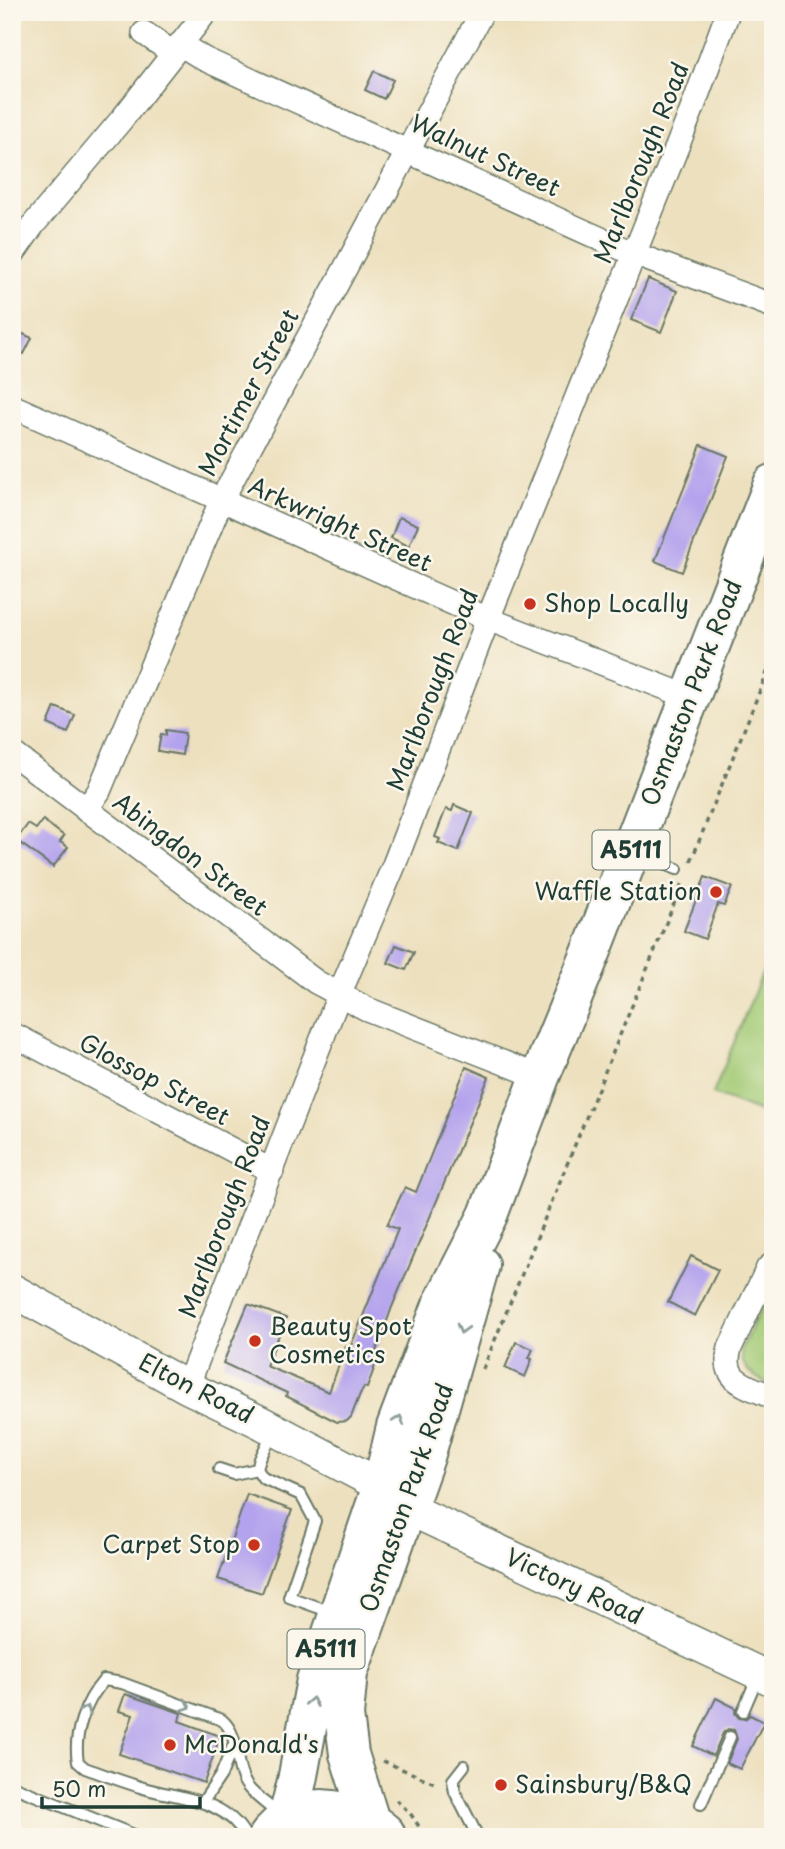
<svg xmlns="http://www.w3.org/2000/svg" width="785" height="1849" viewBox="0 0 785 1849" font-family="'Playpen Sans',sans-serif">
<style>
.green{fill:#a3ca75;stroke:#618454;stroke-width:2}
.building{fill:#b3a2ed}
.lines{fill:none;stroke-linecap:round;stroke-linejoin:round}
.lane-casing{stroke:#677664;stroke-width:14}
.street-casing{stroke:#677664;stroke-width:26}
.secondary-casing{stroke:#677664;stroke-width:35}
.highway-casing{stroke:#677664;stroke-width:42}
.path{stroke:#677664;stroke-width:3.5;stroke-dasharray:5 5;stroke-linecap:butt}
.lane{stroke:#fff;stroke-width:10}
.street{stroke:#fff;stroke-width:23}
.secondary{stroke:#fff;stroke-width:32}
.highway{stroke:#fff;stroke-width:38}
.oneway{stroke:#8f9e9a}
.poi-dot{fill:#c8321e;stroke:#fbf7ec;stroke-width:2.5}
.labels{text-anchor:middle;stroke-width:5;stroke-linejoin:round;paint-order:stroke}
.shield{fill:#fbf7ec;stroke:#61756b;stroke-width:2}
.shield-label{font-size:23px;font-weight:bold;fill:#1f3d34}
.street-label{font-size:24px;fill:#1f3d34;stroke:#fbf7ec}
.poi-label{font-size:24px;fill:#1f3d34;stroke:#fbf7ec;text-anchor:start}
</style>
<rect width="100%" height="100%" fill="#fbf7ec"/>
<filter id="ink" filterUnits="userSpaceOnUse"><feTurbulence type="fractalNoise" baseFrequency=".0143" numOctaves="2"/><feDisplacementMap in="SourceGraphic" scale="14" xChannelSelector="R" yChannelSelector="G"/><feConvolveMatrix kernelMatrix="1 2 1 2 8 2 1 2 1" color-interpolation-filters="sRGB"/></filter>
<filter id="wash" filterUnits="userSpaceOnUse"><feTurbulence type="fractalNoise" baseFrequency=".00686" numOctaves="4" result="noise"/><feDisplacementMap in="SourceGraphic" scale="28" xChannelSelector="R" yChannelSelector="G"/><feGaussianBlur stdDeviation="1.57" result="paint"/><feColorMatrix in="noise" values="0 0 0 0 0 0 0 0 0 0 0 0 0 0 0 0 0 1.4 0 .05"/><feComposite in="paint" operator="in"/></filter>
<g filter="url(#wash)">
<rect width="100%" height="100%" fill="#ede0be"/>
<!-- green -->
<path class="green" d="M773 947V1117L713 1094Z
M773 1284V1386C754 1377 741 1372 741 1349Z"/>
<g id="blocks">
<!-- building -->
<path class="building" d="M374 71 393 80 384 99 365 90Z
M648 279 677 291 661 332 631 320Z
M12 329 32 338 24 354 12 348Z
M701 445 728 456 682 572 655 561Z
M399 517 418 525 409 546 391 538Z
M55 707 75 715 68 733 48 724Z
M166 730 185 733 182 755 158 751 161 734 166 735Z
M454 805 473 813 458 851 438 843 440 839 435 837 446 809 452 811Z
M43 820 64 836 60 842 68 847 53 867 16 840 28 824 36 829Z
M705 877 732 887 724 906 718 904 705 939 684 931Z
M396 945 414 952 406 970 388 963Z
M466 1067 489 1077 392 1307 374 1357V1362L376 1363 367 1388 364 1387 360 1394 351 1417 347 1421 337 1422 286 1396 287 1393 223 1363 248 1304 286 1318 266 1366 329 1392 346 1346 350 1348 398 1229 387 1225 405 1187 416 1192Z
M691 1256 718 1270 695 1316 668 1302Z
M516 1342 533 1349 529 1358 532 1359 525 1377 505 1368Z
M247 1494 292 1510 262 1593 218 1579Z
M125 1694 181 1713 179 1721 220 1736 204 1783 119 1754 133 1715 119 1711Z
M716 1698 736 1708 735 1713 739 1718 745 1719 750 1715 764 1722 740 1769 727 1763 737 1739 734 1730 728 1729 723 1733 713 1756 693 1746Z"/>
</g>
</g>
<g filter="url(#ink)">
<use href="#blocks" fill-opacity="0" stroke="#677664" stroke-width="2"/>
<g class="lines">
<defs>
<path id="lane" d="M637 853 677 869
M273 1432 260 1459 257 1469 263 1478 301 1495 315 1521 289 1597 331 1612
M219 1469 234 1474 257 1469
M743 1711 758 1676
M464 1766 453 1780 455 1792 478 1837
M12 1786 139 1837
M203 1802 221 1775 233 1746
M701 1804 730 1737
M246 1837C226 1799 183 1799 147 1789 126 1783 105 1775 85 1768L78 1762C73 1734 85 1702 104 1680L122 1683 222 1720C241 1736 233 1766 247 1786 255 1797 270 1806 280 1815"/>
<path id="street" d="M144 33 173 53
M180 44 204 59 634 254 773 306
M12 255 33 225 122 119 206 12
M12 406 488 619 689 697
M12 753 316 982 367 1009 540 1077
M86 810 99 791 221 501 482 12
M12 1034 272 1171
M773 1264 768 1268 730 1348C720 1382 748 1386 773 1397
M187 1387 339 995 394 865 488 619 691 112 728 12"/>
<path id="secondary" d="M12 1290 187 1387 258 1421 382 1486 407 1508 773 1680"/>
<path id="highway" d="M288 1817 297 1781 316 1680 382 1486 396 1427 442 1305 488 1215 540 1077 591 953 773 484
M370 1821 349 1754 344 1715 348 1673 425 1457 480 1265
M268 1837C294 1797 353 1804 385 1833"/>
</defs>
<!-- lane casing -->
<use href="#lane" class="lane-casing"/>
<!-- street casing -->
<use href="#street" class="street-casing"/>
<!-- secondary casing -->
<use href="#secondary" class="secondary-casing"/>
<!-- highway casing -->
<use href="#highway" class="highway-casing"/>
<!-- path -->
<path class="path" d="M691 861 773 658
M483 1369 682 884
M383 1761 437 1784
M396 1800 410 1813 426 1837"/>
<!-- lane -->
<use href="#lane" class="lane"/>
<!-- street -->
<use href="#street" class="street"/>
<!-- secondary -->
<use href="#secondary" class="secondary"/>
<!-- highway -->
<use href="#highway" class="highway"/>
</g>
<!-- one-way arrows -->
<defs><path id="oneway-chevron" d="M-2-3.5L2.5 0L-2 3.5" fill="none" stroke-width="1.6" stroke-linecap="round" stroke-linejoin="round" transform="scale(1.75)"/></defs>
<g class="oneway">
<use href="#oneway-chevron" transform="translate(462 1329) rotate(106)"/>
<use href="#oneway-chevron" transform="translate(399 1420) rotate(-71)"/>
<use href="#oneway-chevron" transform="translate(312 1702) rotate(-79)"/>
<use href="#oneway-chevron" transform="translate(186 1706) rotate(20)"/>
<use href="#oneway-chevron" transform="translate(86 1710) rotate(-67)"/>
</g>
</g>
<!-- markers -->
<g class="poi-dot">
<circle cx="530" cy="604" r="7"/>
<circle cx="716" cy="892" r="7"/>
<circle cx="255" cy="1341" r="7"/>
<circle cx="254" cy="1545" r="7"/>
<circle cx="170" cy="1745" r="7"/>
<circle cx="501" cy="1785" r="7"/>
</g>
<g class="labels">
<!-- shield labels -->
<g class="shield">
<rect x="592.5" y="830.5" width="77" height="39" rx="5"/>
<rect x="287.5" y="1629.5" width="77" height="39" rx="5"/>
</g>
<g class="shield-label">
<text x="631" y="858">A5111</text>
<text x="326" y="1657">A5111</text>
</g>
<!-- street labels -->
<g class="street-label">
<text transform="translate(485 156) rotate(25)" y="8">Walnut Street</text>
<text transform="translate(642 163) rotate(-68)" y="8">Marlborough Road</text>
<text transform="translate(249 393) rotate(-62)" y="8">Mortimer Street</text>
<text transform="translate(340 525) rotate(24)" y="8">Arkwright Street</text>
<text transform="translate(433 690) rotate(-69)" y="8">Marlborough Road</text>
<text transform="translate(692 693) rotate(-69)" y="8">Osmaston Park Road</text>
<text transform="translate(190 855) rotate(37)" y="8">Abingdon Street</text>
<text transform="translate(154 1080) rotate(28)" y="8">Glossop Street</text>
<text transform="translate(225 1217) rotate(-69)" y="8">Marlborough Road</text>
<text transform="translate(196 1389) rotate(27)" y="8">Elton Road</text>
<text transform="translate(407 1498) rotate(-71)" y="8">Osmaston Park Road</text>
<text transform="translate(574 1587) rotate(25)" y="8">Victory Road</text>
</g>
<!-- poi labels -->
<g class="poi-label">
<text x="544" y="612">Shop Locally</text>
<text x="702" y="900" text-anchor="end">Waffle Station</text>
<text x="269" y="1335">Beauty Spot<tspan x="269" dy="28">Cosmetics</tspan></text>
<text x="240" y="1553" text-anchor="end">Carpet Stop</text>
<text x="184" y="1753">McDonald's</text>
<text x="515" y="1793">Sainsbury/B&amp;Q</text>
</g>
</g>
<!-- margin -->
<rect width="785" height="1849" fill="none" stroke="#fbf7ec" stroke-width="42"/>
<!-- scale -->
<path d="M42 1797v10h158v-10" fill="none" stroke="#1f3d34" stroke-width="3.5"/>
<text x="52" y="1797" font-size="21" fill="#1f3d34" stroke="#fbf7ec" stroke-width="5" paint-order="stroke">50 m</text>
</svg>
